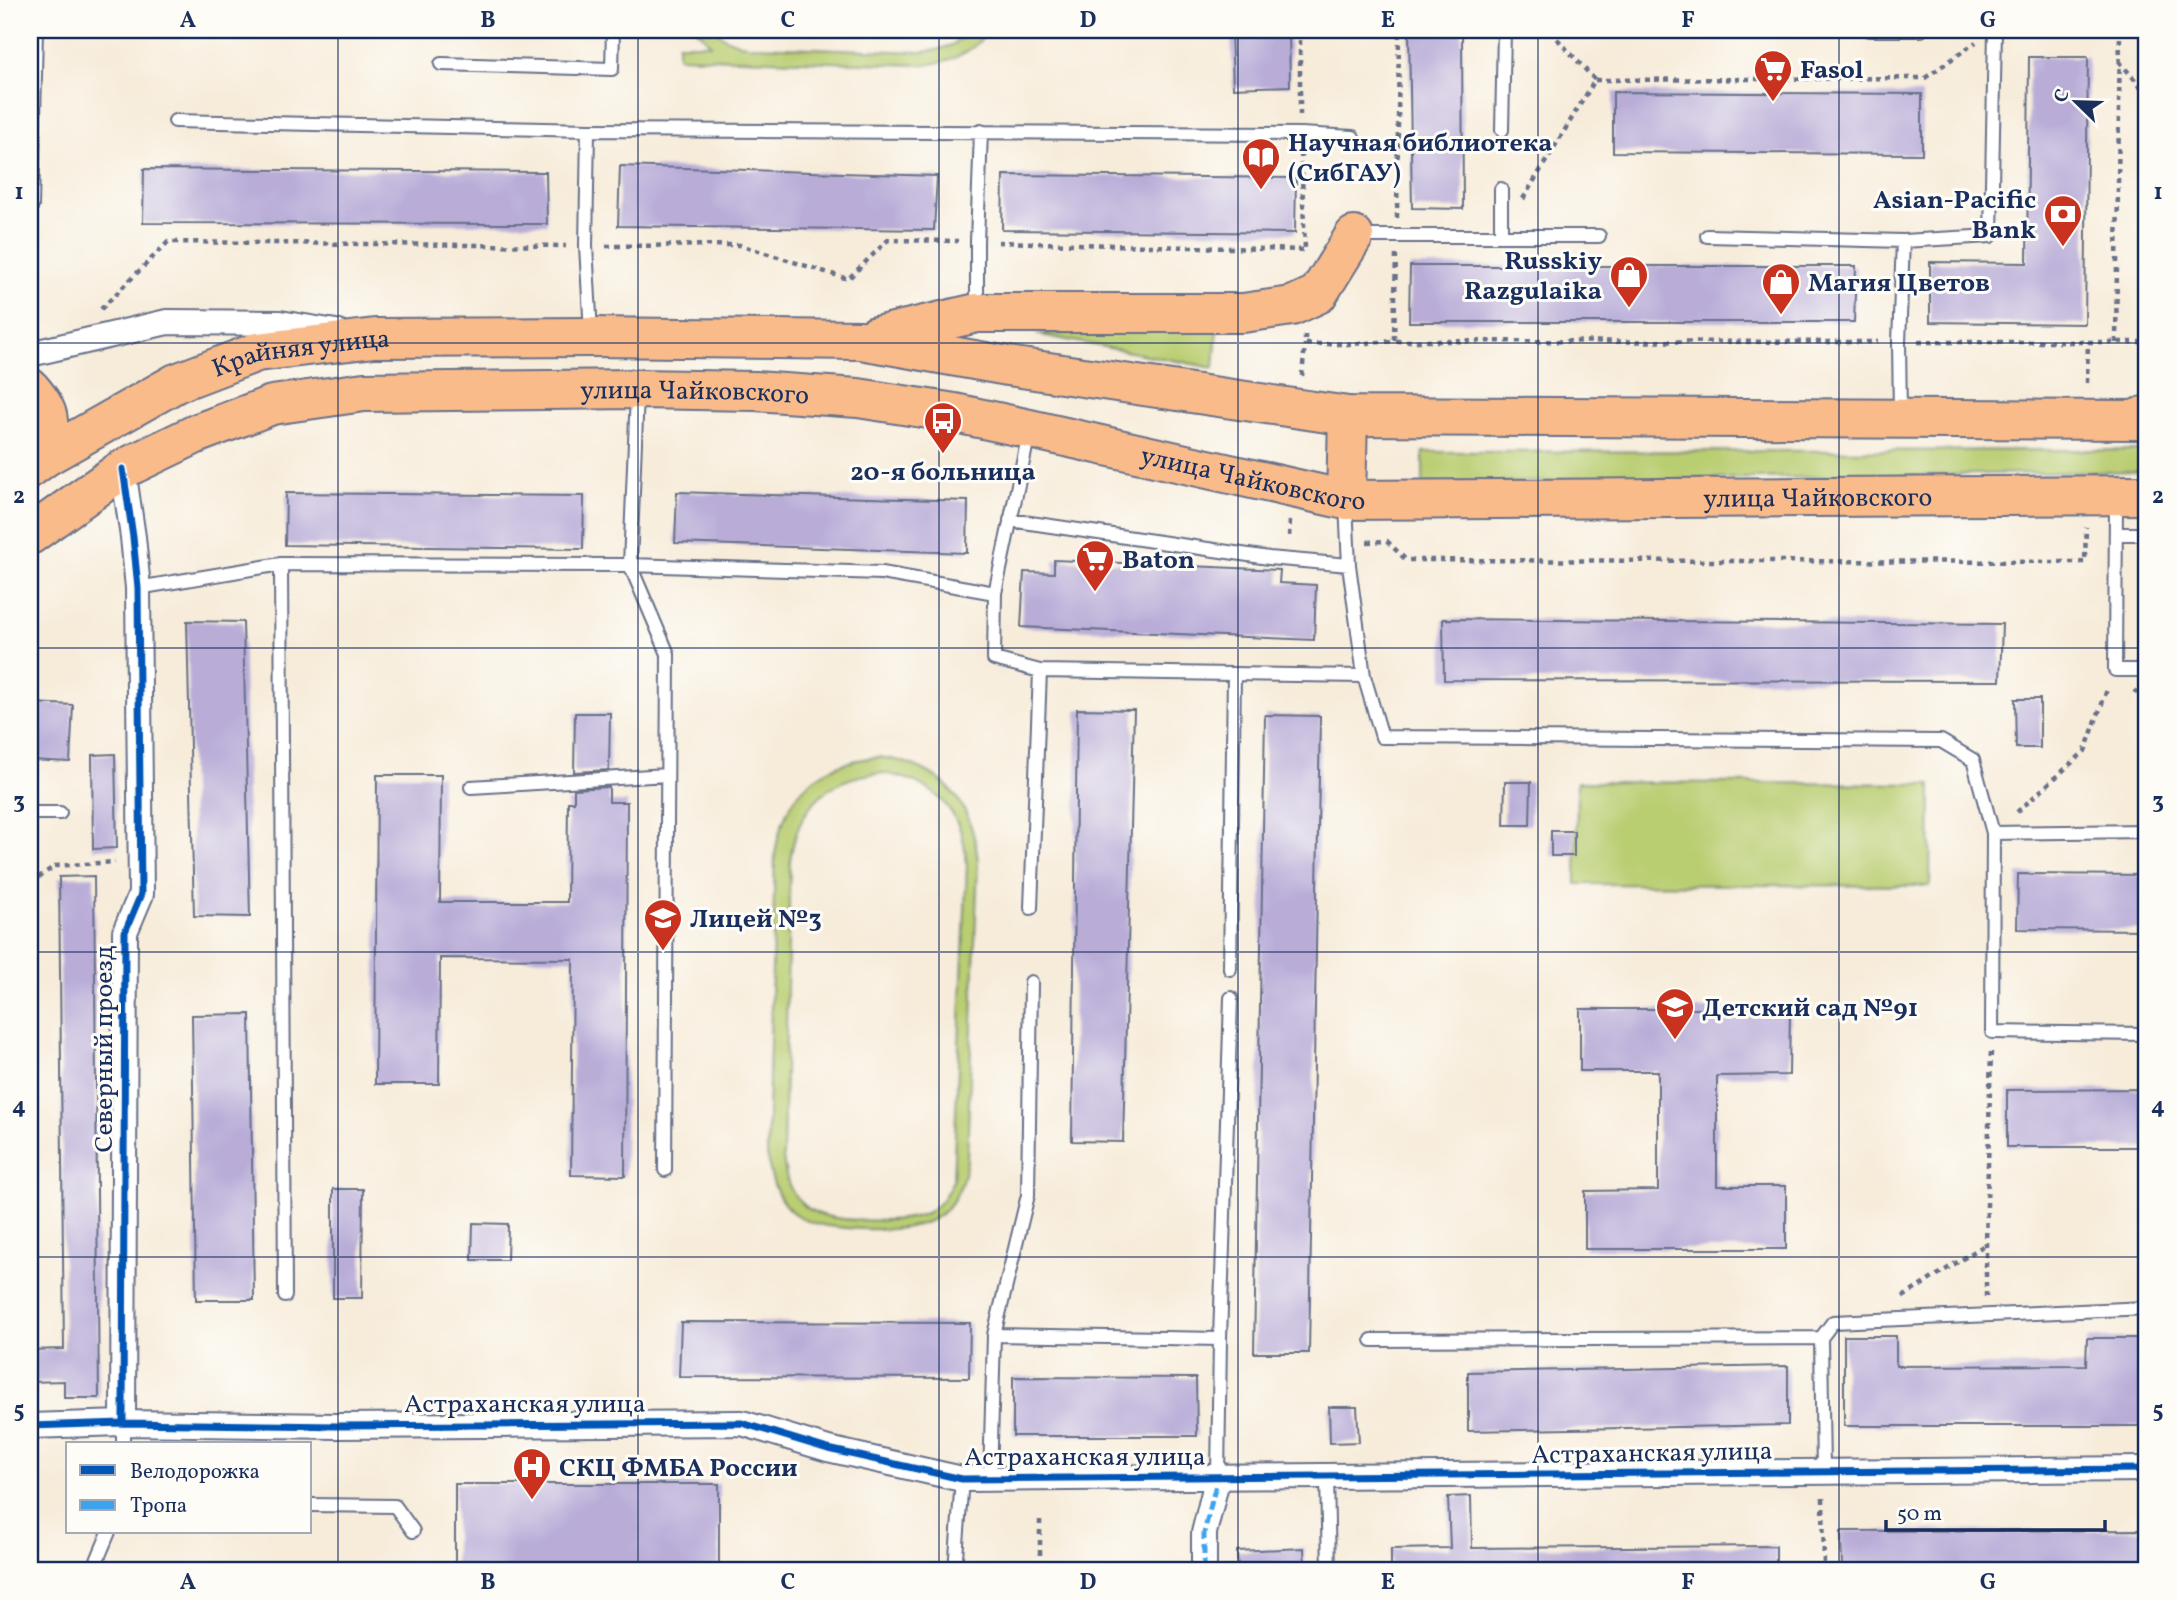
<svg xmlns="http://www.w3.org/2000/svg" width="2177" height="1600" viewBox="0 0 2177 1600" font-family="Vollkorn,serif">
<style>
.green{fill:#b9cd71;stroke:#6a7e68;stroke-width:2;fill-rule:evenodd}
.building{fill:#b9add8}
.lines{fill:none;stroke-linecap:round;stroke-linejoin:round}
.service-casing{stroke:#687189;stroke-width:16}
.minor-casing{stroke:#687189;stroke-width:28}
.primary-casing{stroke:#687189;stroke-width:42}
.trunk-casing{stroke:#687189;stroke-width:42}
.path{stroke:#687189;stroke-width:4.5;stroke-dasharray:5 5;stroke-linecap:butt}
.service{stroke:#fff;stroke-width:12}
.minor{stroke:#fff;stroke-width:24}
.primary{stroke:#fabb8b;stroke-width:38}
.trunk{stroke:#fabb8b;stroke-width:38}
.quiet{stroke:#3da3ed;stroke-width:5;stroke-dasharray:10 5;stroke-linecap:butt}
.cycleway-casing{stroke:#fdfcf7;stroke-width:11}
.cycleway{stroke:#0057b8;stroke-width:7}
.grid{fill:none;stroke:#1b2f5e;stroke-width:2;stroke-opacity:0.55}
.labels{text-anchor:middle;stroke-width:6;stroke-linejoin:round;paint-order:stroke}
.poi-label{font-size:26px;font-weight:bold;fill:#1b2f5e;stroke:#fdfcf7;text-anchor:start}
.street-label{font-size:26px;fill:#1b2f5e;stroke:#fdfcf7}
.neatline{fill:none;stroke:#1b2f5e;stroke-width:2.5}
.grid-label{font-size:23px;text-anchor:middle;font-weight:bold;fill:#1b2f5e}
</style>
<rect width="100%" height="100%" fill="#fdfcf7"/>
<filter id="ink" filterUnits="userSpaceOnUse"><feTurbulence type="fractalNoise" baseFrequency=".0143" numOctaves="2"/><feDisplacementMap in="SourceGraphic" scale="14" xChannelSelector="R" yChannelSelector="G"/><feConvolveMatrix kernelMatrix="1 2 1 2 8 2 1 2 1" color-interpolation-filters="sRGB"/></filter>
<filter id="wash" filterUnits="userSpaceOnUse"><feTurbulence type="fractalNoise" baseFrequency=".00686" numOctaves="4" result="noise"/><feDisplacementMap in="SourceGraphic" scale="28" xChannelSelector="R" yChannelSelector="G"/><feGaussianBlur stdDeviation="1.57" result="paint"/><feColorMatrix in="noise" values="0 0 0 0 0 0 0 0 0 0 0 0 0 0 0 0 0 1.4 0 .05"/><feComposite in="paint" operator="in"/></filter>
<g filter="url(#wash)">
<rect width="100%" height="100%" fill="#f7ecda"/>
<!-- green -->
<path class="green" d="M697 30H715L725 38 740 44 756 46 921 52 937 50 952 45 972 30H989C973 53 949 63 922 65L678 57V44H711Z
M755 30H913V34Z
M1217 328 1214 368 1036 334Z
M2147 450V471L1423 484V452Z
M879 757C941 765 972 799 978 861L967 1160C958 1223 921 1231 865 1229 805 1227 776 1220 767 1154L775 855C783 794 817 762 879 757ZM881 773C934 780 963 810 967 864L953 1180C947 1193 940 1206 926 1213 906 1223 845 1222 823 1215 815 1213 806 1208 800 1201 787 1189 785 1173 783 1157L790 860C798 806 827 777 881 773Z
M1577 782 1931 784 1930 886 1576 884Z"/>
<g id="blocks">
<!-- building -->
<path class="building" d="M1231 30H1289L1290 86 1233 88Z
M1409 30H1462L1463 209 1412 208Z
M2029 57H2088L2085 324 1930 322V262L2027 263Z
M1613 92 1922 94V154L1613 152Z
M620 166 937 176 934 230 618 226Z
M144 169 546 172 547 224 143 223Z
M1003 175 1296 178 1295 233 1002 230Z
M1410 266H1856L1854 322H1409Z
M677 492 968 501 967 553 675 543Z
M286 493 584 496 583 549 285 545Z
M1054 560 1280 570 1279 583 1316 585 1314 640 1021 627 1024 572 1054 573Z
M1443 619 2002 624 2000 681 1444 680Z
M187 621 243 622 250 917 194 916Z
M2015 699H2040V748H2016Z
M30 703 73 705 70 762 30 760Z
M1077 709 1134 710 1123 1142 1072 1141Z
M575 713H610L609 770 574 772Z
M1265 715 1320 716 1309 1353H1254Z
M115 754 117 848 93 849 92 755Z
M377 775H441L440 902H567L568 802H574V789L609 787V802H627L625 1176 571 1175 573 959 440 958 439 1084H375Z
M1505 782H1531L1530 825H1504Z
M1551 831H1574V856H1551Z
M2018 874 2147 875V930L2017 929Z
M94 876 99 1398H64V1381L30 1382V1350L64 1349 59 877Z
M1580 1009H1790L1789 1075 1717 1076V1186H1786V1249H1585V1191L1658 1190V1071H1580Z
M250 1014 254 1300H196L192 1015Z
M2147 1089V1147H2007V1090Z
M333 1189H363L362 1298H333Z
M473 1223 508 1224 507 1260H472Z
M681 1322 970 1323 969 1378 679 1377Z
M1844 1336H1896V1366L2086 1365 2087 1338H2144L2143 1426H1844Z
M1788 1366V1425L1468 1431V1372Z
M1013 1377 1196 1378 1197 1436H1013Z
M1329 1407H1357L1359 1442 1330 1443Z
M455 1484H719V1569L455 1568Z
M1471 1496 1472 1548 1776 1546V1570H1391V1549L1450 1548 1448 1497Z
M2142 1530V1570H1842L1841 1531Z
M1304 1548 1305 1570H1238L1237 1551Z"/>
</g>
</g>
<g filter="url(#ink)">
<use href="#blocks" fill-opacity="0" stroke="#687189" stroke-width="2"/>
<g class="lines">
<defs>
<path id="service" d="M1869 30H1921
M441 64 612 69 613 30
M175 121 588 130 1301 134 1353 137
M588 130 586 246 591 333
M1502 130 1504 30
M32 206 36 30
M1358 236H1599
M1501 236V189
M1707 236 1903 241 1991 236 1995 30
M977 309V241L981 131
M637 393 630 565 668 654 665 1170
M1900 415 1899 342 1903 241
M1029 433 995 593 994 659 1040 671 1364 676
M2116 500 2115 670H2147
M1346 504 1349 565 1364 676 1382 737 1941 741 1973 760 1993 833 1992 1032 2147 1034
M1010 520 1269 558 1349 565
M2116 534H2147
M281 564 285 1296
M138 588 281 564 630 565 882 573 995 593
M471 787 667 775
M30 813H60
M1993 833 2147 831
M1031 908 1040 671
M1230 969 1234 675
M994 1335 1220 1339
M1821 1338 1833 1322 2147 1308
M1372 1340 1821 1338 1823 1471
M123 1444V1423
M1218 1476 1220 1339 1231 998
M1327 1477 1329 1570
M990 1479 994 1335 1028 1195 1031 982
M310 1505 395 1506 413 1531
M93 1570 109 1532
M955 1570 962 1479"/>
<path id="minor" d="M30 354 167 322 280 323 336 332
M123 1423 125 932 141 894 138 588 133 537 123 469
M30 1426 123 1423 337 1426 742 1423 828 1449 962 1479 2147 1469
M1204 1570V1533L1218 1476"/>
<g id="primary">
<path d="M876 336 977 313H1243L1292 306 1318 294 1354 236"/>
<path d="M30 388C54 415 49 423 45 457"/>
<path id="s1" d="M30 468 45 457 176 383 257 352 375 338 591 337 861 340 1008 366 1348 416 2147 420"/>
<path d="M1346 500 1348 416"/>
<path id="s2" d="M30 535 123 469 198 433 272 405 364 392 637 389 755 391 858 398 955 413 1030 429 1346 500 2147 495"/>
</g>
<path id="trunk" d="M2133 420 2147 415"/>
</defs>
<!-- service casing -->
<use href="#service" class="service-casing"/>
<!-- minor casing -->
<use href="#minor" class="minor-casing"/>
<!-- primary casing -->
<use href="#primary" class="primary-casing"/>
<!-- trunk casing -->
<use href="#trunk" class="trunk-casing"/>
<!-- path -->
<path class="path" d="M1300 30V116
M2119 61 2147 94
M1595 80 1925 78 1976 42
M1301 153 1305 249
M1523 199 1595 80 1549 30
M1397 218 1399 30
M998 242 1305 250
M606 246 740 245 848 279 888 240 958 241
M101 309 168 242 566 246
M1305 335V344H1352L1394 341 1878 342
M1394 340 1396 255
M1918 342H2147
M2116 343 2120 30
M1302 376 1305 344
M2087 383 2088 342
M1290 521 1289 537H1292
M1367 542 1387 541 1406 560 2085 562 2086 527
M2134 690 2147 703
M2017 812 2085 751 2108 687
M30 883 55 866 115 862
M1903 1297 1986 1244
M1986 1297V1244L1991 1050
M1823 1498 1824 1570
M1040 1520V1570"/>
<!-- service -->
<use href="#service" class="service"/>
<!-- minor -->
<use href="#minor" class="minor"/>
<!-- primary -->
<use href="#primary" class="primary"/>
<!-- trunk -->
<use href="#trunk" class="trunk"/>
<!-- quiet -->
<path class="quiet" d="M1204 1570V1533L1218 1476"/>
<defs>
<path id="cycleway" d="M123 1423 125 932 141 894 138 588 133 537 123 469
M30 1426 123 1423 337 1426 742 1423 828 1449 962 1479 2147 1469"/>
</defs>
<!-- cycleway casing -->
<use href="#cycleway" class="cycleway-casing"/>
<!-- cycleway -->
<use href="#cycleway" class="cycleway"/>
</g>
</g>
<!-- grid -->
<path class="grid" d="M338 30V1570M638 30V1570M939 30V1570M1238 30V1570M1538 30V1570M1839 30V1570M30 343H2147M30 648H2147M30 952H2147M30 1257H2147"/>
<!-- icons -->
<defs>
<symbol id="supermarket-pin" viewBox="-11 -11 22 30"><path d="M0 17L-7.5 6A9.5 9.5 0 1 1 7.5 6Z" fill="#c8321e" stroke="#fdfcf7"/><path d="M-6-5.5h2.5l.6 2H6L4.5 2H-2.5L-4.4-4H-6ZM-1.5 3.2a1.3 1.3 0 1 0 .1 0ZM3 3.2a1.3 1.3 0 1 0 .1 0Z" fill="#fff"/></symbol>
<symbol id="library-pin" viewBox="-11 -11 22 30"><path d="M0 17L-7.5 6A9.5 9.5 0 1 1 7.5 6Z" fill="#c8321e" stroke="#fdfcf7"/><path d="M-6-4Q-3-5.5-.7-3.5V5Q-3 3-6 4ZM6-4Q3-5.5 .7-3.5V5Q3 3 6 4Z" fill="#fff"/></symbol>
<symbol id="bank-pin" viewBox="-11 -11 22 30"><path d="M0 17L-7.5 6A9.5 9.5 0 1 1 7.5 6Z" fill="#c8321e" stroke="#fdfcf7"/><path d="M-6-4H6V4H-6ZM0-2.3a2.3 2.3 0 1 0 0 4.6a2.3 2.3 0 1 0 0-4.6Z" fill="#fff"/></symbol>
<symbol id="shop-pin" viewBox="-11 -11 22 30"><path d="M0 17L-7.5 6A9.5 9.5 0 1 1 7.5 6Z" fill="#c8321e" stroke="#fdfcf7"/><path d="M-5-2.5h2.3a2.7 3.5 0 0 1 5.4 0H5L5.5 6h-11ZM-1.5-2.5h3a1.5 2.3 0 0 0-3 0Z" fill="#fff"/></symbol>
<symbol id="bus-pin" viewBox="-11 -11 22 30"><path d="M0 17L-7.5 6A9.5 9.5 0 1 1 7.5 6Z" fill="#c8321e" stroke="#fdfcf7"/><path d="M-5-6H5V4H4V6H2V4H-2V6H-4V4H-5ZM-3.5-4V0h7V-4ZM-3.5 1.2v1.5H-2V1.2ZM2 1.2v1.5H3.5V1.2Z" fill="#fff"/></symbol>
<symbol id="school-pin" viewBox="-11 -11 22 30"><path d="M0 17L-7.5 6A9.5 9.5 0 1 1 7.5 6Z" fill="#c8321e" stroke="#fdfcf7"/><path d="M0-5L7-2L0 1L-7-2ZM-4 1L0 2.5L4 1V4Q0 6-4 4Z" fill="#fff"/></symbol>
<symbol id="hospital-pin" viewBox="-11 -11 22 30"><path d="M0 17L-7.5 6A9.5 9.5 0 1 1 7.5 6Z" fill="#c8321e" stroke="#fdfcf7"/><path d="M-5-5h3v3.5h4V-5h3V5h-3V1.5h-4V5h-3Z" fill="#fff"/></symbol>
</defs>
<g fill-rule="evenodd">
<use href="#supermarket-pin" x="1751" y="47" width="44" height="60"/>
<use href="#library-pin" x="1239" y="135" width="44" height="60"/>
<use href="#bank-pin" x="2041" y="192" width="44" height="60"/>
<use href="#shop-pin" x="1607" y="253" width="44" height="60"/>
<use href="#shop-pin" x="1759" y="260" width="44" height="60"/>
<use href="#bus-pin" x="921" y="399" width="44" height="60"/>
<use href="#supermarket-pin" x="1073" y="537" width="44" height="60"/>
<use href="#school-pin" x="641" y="896" width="44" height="60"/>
<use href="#school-pin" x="1653" y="985" width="44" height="60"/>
<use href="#hospital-pin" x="510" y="1445" width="44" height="60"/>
</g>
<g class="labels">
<!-- poi labels -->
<g class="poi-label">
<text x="1800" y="78">Fasol</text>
<text x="1288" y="151">Научная библиотека<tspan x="1288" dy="30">(СибГАУ)</tspan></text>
<text x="2036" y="208" text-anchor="end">Asian-Pacific<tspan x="2036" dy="30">Bank</tspan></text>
<text x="1602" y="269" text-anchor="end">Russkiy<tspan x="1602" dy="30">Razgulaika</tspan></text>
<text x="1808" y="291">Магия Цветов</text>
<text x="943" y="480" text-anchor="middle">20-я больница</text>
<text x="1122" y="568">Baton</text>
<text x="690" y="927">Лицей №3</text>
<text x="1702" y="1016">Детский сад №91</text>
<text x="559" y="1476">СКЦ ФМБА России</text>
</g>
<!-- street labels -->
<g class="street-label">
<text dy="9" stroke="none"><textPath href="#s1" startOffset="299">Крайняя улица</textPath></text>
<text dy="9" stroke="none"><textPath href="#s2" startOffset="700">улица Чайковского</textPath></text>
<text dy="9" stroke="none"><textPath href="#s2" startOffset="1267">улица Чайковского</textPath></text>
<text dy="9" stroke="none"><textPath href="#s2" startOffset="1834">улица Чайковского</textPath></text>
<text transform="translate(103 1049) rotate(-90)" y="9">Северный проезд</text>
<text x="525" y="1412">Астраханская улица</text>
<text transform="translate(1652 1452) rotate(-1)" y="9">Астраханская улица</text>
<text x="1085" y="1465">Астраханская улица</text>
</g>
</g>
<!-- margin -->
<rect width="2177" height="1600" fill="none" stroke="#fdfcf7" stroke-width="77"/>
<!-- legend -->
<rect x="66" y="1442" width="245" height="91" fill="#fdfcf7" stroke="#a3aaba" stroke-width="2"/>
<rect x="80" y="1465" width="35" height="10" fill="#0057b8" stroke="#a3aaba" stroke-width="2"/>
<text x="130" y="1478" font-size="21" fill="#1b2f5e">Велодорожка</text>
<rect x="80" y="1500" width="35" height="10" fill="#3da3ed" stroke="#a3aaba" stroke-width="2"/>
<text x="130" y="1512" font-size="21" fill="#1b2f5e">Тропа</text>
<!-- north arrow -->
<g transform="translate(2076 102) rotate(293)" stroke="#fdfcf7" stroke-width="5" paint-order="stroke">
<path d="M0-5L12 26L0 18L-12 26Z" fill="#1b2f5e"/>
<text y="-10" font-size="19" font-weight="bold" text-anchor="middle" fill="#1b2f5e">С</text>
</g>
<!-- scale -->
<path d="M1886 1520v10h219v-10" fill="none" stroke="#1b2f5e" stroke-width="3.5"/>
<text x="1897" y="1520" font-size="21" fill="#1b2f5e" stroke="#fdfcf7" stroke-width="5" paint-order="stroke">50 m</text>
<rect x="38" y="38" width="2100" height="1524" class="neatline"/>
<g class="grid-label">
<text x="188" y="27">A</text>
<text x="488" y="27">B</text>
<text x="788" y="27">C</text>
<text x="1088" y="27">D</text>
<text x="1388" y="27">E</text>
<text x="1688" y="27">F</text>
<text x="1988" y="27">G</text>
<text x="19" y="199">1</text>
<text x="2158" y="199">1</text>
<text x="19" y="503">2</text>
<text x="2158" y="503">2</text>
<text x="19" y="808">3</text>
<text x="2158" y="808">3</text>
<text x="19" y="1113">4</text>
<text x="2158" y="1113">4</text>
<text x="19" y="1417">5</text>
<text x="2158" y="1417">5</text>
<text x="188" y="1589">A</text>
<text x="488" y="1589">B</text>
<text x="788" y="1589">C</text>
<text x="1088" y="1589">D</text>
<text x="1388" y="1589">E</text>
<text x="1688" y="1589">F</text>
<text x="1988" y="1589">G</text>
</g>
</svg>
